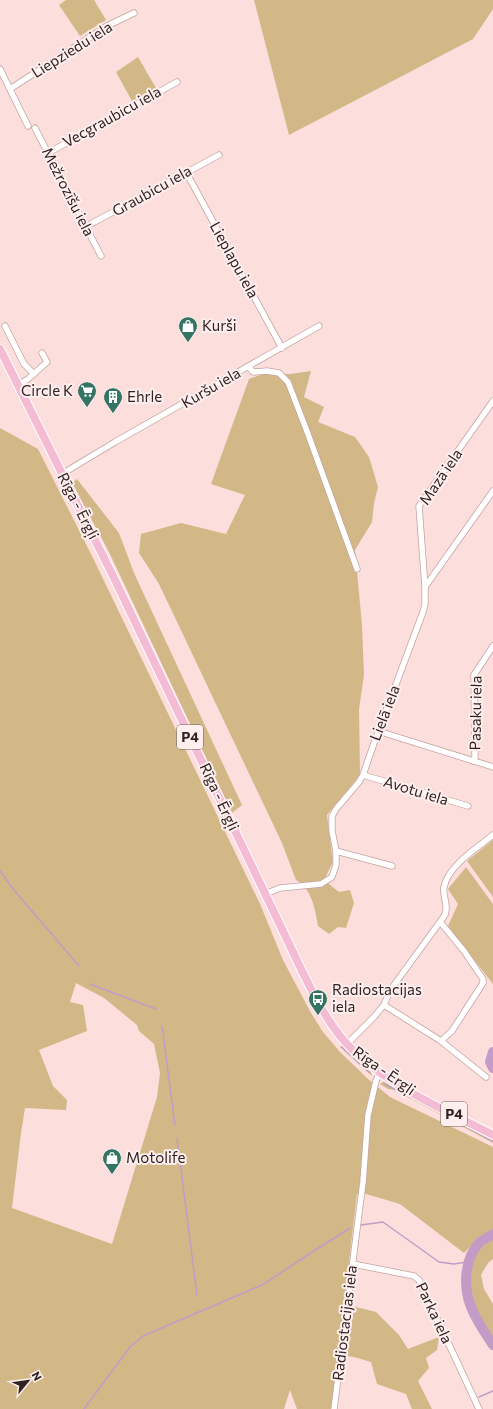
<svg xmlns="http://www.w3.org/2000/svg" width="493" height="1409" viewBox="0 0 493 1409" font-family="Commissioner,sans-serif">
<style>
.green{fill:#d2b887;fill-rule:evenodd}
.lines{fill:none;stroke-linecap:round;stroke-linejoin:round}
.stream{stroke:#c29cc6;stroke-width:1.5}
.river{stroke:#c29cc6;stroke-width:10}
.street-casing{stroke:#c5a2a0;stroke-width:7}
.primary-casing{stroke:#fff;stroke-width:10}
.street{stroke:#fff;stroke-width:5.5}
.primary{stroke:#f4bcd4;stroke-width:8}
.labels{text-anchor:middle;stroke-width:4;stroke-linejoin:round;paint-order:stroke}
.shield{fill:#feefee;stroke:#6e6060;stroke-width:1}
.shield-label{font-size:14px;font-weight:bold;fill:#312323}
.street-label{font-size:15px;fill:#312323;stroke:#feefee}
.poi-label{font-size:15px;fill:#312323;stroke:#feefee;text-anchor:start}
</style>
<rect width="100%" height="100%" fill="#fcdedc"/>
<!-- green -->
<path class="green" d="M66 0H94L106 20 80 36 59 5Z
M254 0H493V9L473 39 289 135Z
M138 57 156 88 132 101 116 72Z
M311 371 304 397 324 407 318 422 355 437 369 457 378 487 374 503 372 522 355 550 362 625 364 675 359 709 360 775 327 815 333 862 324 880 339 892 350 890 354 903 346 928 338 927 329 934 318 926C315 909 312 889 296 880L282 843 159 584 139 553 141 534 181 523 226 534 245 495 211 484 249 379 263 374H290Z
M0 428 38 449 92 556 260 904 283 960 311 1013 323 1032 340 1052 368 1079 390 1097 493 1147V1229L480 1237 464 1253 400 1204 366 1194H357L344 1304 376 1312 399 1335 408 1349 439 1337 437 1350 426 1358 429 1368 418 1381 432 1409H412L406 1394 377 1384 371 1362 354 1357 338 1355 331 1409H297L290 1390 284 1409H0ZM76 983 104 998 137 1025 139 1031 154 1044 160 1073 157 1097 112 1244 12 1208 21 1133 25 1108 66 1110 67 1100 53 1086 39 1050 87 1031 83 1005 70 1002Z
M77 479 119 533 134 573 242 805 232 813 109 552 72 483Z
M493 840V897L467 861Z
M466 867 493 904V984L448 926 458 904 448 889Z
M342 1045 371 1071 372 1076 340 1047Z
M384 1081 387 1082 493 1139V1143L395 1090 388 1089 380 1084Z
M493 1238V1259L488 1263 481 1275 484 1289 493 1304V1344C480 1319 457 1279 477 1252 481 1247 488 1242 493 1238Z"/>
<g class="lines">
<!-- stream -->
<path class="stream" d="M0 871 14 890 79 966
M90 984 156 1009
M162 1026 175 1125
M342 1047 369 1072
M385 1084 412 1098
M445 1115 493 1141
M177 1138 197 1295
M361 1225 383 1222 439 1262 454 1264 467 1262
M479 1397 493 1391
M84 1409 130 1347 143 1336 262 1285 317 1249 350 1228"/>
<!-- river -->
<path class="river" d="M493 1052 490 1062 493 1068
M493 1234C489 1237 484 1239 480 1242 464 1258 463 1287 471 1307 476 1320 485 1333 493 1345"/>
<defs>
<path id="street" d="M0 69 28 126
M10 89 107 26 134 13
M35 128 101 256
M48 153 177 82
M186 172 282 348
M85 227 219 155
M5 326 24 364 34 374
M249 367 252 371 254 372 267 371 279 373 288 382 308 434 357 569
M18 385 28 379 47 362 42 353
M62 474 115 442 319 326
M425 587 419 506 493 401
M378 731 493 767
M473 761 475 757 474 675 493 646
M363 775 468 806
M336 851 392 866
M265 894 280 888 321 884 332 877 336 865V851L332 831V816L336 809 359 782 363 775 374 743 423 612 425 604V587L493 491
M441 923 464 951 483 979V983L452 1031 441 1041
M384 1005 388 995 394 985 445 915C449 903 442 897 444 887 448 866 477 848 493 835
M347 1044 373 1018 384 1005 441 1041 486 1077
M353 1264 414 1276 419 1280 479 1409
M334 1409 363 1182 368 1115 376 1081 380 1072"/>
<path id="primary" d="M0 349 115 580 303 973C314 995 325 1017 340 1036 378 1082 441 1108 493 1135"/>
</defs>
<!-- street casing -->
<use href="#street" class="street-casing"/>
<!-- primary casing -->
<use href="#primary" class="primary-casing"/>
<!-- street -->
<use href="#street" class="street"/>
<!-- primary -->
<use href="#primary" class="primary"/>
</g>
<!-- icons -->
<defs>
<symbol id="shop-pin" viewBox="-11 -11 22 30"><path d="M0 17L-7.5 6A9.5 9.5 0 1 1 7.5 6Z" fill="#347462" stroke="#feefee"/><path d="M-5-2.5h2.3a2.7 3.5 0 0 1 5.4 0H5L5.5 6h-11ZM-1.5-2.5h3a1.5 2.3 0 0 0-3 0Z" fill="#fff"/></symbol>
<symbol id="supermarket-pin" viewBox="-11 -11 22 30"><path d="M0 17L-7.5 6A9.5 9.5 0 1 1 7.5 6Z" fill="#347462" stroke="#feefee"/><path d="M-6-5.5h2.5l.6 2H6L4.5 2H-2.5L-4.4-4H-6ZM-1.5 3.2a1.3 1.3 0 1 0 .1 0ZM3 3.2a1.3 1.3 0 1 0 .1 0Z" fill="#fff"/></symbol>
<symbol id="building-pin" viewBox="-11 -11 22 30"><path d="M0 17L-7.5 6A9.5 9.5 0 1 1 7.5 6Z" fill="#347462" stroke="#feefee"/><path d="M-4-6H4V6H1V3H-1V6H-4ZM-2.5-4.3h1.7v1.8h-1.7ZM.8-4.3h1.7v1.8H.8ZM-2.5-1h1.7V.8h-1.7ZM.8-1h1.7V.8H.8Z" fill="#fff"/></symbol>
<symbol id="bus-pin" viewBox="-11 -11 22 30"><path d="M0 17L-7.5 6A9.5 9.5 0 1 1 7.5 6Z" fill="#347462" stroke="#feefee"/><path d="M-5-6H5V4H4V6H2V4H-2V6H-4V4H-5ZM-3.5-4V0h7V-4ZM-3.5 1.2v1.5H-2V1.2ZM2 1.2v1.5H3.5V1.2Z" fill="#fff"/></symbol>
</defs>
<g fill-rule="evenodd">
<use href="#shop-pin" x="177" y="315" width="22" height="30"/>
<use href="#supermarket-pin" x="76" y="380" width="22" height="30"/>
<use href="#building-pin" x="102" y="386" width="22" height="30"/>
<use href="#bus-pin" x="307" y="988" width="22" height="30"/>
<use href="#shop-pin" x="101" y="1147" width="22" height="30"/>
</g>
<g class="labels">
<!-- shield labels -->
<g class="shield">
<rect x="177" y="725" width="26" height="24" rx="3"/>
<rect x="441" y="1102" width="26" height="24" rx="3"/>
</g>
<g class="shield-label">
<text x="190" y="742">P4</text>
<text x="454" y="1119">P4</text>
</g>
<!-- street labels -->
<g class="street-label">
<text transform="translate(72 50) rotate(-32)" y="5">Liepziedu iela</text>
<text transform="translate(112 117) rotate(-29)" y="5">Vecgraubicu iela</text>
<text transform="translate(152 191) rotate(-29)" y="5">Graubicu iela</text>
<text transform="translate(68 192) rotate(63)" y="5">Mežrozīšu iela</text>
<text transform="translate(234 260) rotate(61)" y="5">Lieplapu iela</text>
<text transform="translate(211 388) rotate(-30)" y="5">Kuršu iela</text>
<text transform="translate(441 477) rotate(-56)" y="5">Mazā iela</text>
<text transform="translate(78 506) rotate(63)" y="5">Rīga - Ērgļi</text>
<text transform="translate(385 713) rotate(-69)" y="5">Lielā iela</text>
<text transform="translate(476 713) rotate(-89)" y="5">Pasaku iela</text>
<text transform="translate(416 791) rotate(17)" y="5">Avotu iela</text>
<text transform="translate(219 797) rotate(65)" y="5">Rīga - Ērgļi</text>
<text transform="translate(384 1071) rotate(35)" y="5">Rīga - Ērgļi</text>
<text transform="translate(434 1313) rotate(65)" y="5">Parka iela</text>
<text transform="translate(345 1323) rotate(-83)" y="5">Radiostacijas iela</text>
</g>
<!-- poi labels -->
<g class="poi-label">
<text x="202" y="331">Kurši</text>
<text x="73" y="396" text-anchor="end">Circle K</text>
<text x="127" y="402">Ehrle</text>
<text x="332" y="995">Radiostacijas<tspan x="332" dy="17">iela</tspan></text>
<text x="126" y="1163">Motolife</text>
</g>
</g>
<!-- north arrow -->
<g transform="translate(28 1381) rotate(61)" stroke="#feefee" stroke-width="3" paint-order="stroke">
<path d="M0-3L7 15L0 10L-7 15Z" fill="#312323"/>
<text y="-6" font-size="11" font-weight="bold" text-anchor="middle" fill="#312323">N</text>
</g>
</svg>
